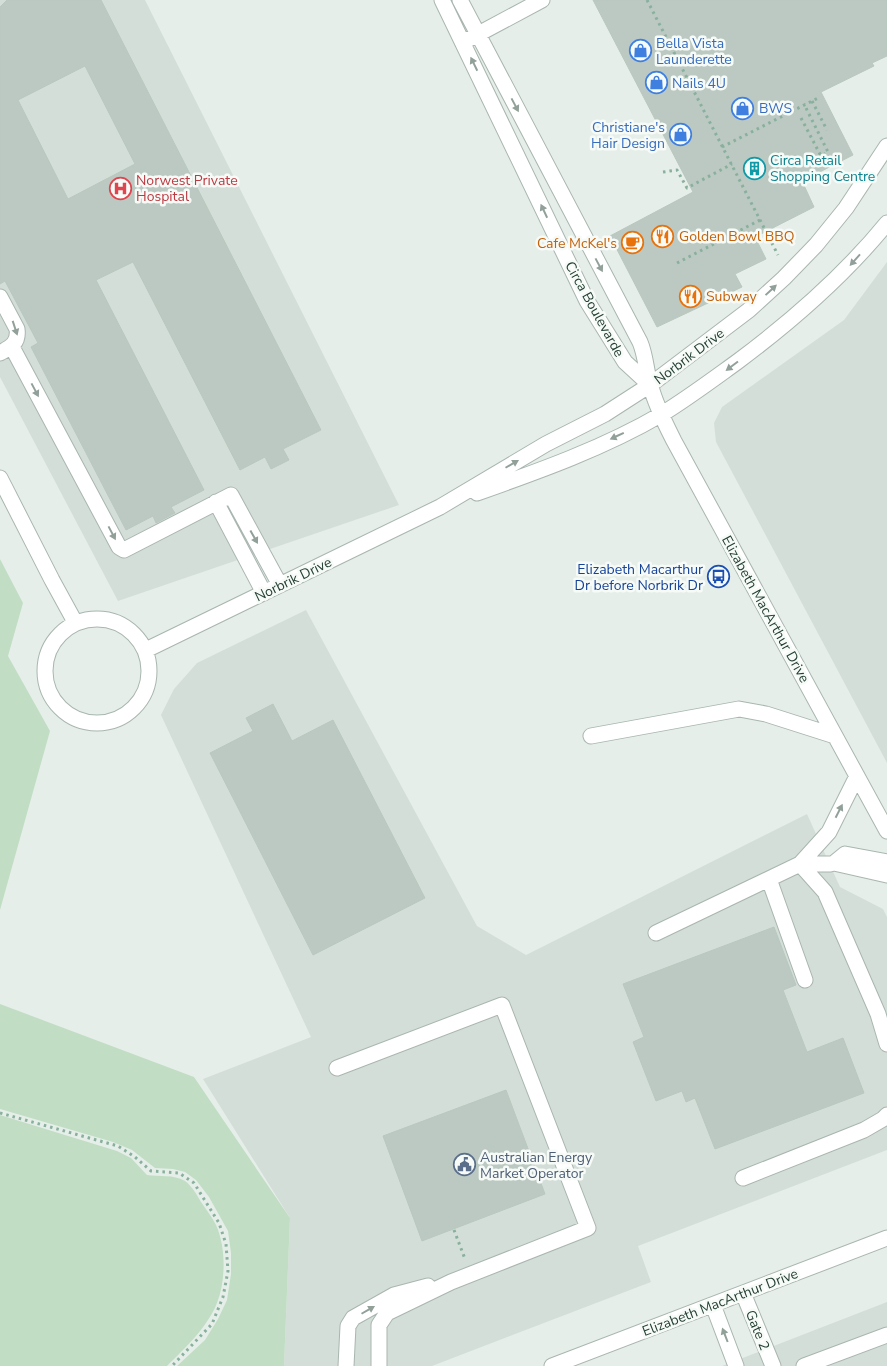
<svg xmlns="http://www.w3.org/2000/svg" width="887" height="1366" viewBox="0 0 887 1366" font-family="'Nunito Sans',sans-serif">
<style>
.built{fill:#d4ded8}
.green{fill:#c1dec4}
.building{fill:#bbc9c2;stroke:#b9c8bf;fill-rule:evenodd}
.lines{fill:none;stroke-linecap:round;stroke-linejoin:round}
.minor-casing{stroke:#a9b6af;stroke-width:17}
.path{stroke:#88b09d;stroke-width:3;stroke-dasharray:2.5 4;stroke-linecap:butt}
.minor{stroke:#fff;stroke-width:15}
.oneway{fill:#92a09a}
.labels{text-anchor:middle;stroke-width:5;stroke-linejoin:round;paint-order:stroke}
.shop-label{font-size:14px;fill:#366cbe;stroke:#f7fbf8;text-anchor:start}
.culture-label{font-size:14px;fill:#0d838f;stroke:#f7fbf8;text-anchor:start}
.health-label{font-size:14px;fill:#be3a42;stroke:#f7fbf8;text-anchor:start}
.food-label{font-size:14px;fill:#c56008;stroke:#f7fbf8;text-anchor:start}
.street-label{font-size:14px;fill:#264034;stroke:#f7fbf8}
.transit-label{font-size:14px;fill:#164399;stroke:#f7fbf8;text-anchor:end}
.service-label{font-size:14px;fill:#4e5e75;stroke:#f7fbf8;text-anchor:start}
</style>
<rect width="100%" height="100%" fill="#e6eee9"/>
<!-- built -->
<path class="built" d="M0 0H145L399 505 118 601 0 377Z
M887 262V763L716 442 714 423 722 407 844 320Z
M306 610 477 926 526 955 807 814 840 887 883 909 887 917V1150L638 1246 651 1282 432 1366H284L290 1218 203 1079 311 1037 161 715 174 689 197 663Z
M887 1302V1366H722Z"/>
<!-- green -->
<path class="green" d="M0 559 23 603 8 656 50 731 0 910Z
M0 1004 194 1077 290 1218 284 1366H177L205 1340 218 1319 227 1300 231 1274V1253L228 1231 209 1197 196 1180 185 1172 173 1169 155 1168 132 1150 113 1142 0 1109Z
M0 1115 117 1151 131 1158 147 1175C160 1177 173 1174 185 1181 192 1186 197 1195 201 1202 206 1209 212 1217 216 1225 226 1247 226 1280 217 1303 207 1328 185 1348 167 1366H0Z"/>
<!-- building -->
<path class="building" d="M7 0H101L321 430 283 449 289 460 271 469 265 457 240 470 133 262 96 280 204 490 171 507 175 513 156 523 153 516 126 530 31 347 38 343 5 281 0 284V7ZM85 66 135 164 68 199 18 100Z
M593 0H887V56L872 63 874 66 821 92 853 155 802 181 814 207 755 237 766 259 735 274 742 287 657 327 610 236 693 192Z
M273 704 292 741 333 720 425 898 313 955 210 753 253 731 246 718Z
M774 927 796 985 783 990 807 1052 843 1038 864 1093 715 1149 695 1098 686 1102 682 1091 656 1101 633 1042 644 1037 623 984Z
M506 1090 545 1194 422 1241 383 1136Z"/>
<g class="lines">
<defs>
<path id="minor" d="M442 0 587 301 625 362 650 385
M460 0 640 342C646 356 646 372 651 387 656 406 665 423 674 441L887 831
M469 39 542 0
M0 297 17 329C19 343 11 347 0 353
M12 347 119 547 124 550 231 495 280 585
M0 478 52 580 75 622
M477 493C539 471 604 448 662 414 688 398 712 380 737 362 792 321 843 277 887 223
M216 502 264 593
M45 671a52 52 0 1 1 104 0a52 52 0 1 1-104 0Z
M146 650 440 507 546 444 605 414 650 385 749 310 784 278 816 245 846 208 887 146
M591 736 739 709 766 714 835 736
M834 863 845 854 887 862
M800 864 825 892 878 1014 887 1044
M800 864H830L834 863 887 875
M769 879 805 980
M656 933 800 864 829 832 857 776
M337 1068 502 1005 588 1228 451 1282 387 1313 379 1325V1366
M743 1178 864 1130 883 1119 887 1115
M743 1293 773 1366
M713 1305 736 1366
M346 1366 348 1326 353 1318 394 1295 428 1286
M552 1366 887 1238
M804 1366 887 1335"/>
</defs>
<!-- minor casing -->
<use href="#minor" class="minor-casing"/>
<!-- path -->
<path class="path" d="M647 0 778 255
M812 101 827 130
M801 118 821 156 828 152 804 104
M722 147 818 98
M663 172 677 170 687 188 732 164
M677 263 760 220
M0 1113 118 1146 135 1157 151 1171 179 1173 194 1183 219 1223 226 1244 228 1271 223 1297 212 1324 172 1366
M454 1230 465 1259"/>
<!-- minor -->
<use href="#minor" class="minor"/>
</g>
<!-- one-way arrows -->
<defs><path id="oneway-solid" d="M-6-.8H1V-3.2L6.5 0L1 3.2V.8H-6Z" transform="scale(1.25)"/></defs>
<g class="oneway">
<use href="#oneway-solid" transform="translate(474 64) rotate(-116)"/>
<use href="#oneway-solid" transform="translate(515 105) rotate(62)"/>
<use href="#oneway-solid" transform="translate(544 211) rotate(-115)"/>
<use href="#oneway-solid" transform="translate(855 260) rotate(132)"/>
<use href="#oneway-solid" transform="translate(599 265) rotate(62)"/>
<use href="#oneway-solid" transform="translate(771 290) rotate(-43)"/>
<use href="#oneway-solid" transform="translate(15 328) rotate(72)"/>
<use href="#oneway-solid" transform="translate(732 366) rotate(143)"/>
<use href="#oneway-solid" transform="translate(35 390) rotate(62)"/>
<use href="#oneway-solid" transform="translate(617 436) rotate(155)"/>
<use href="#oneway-solid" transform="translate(512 464) rotate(-30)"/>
<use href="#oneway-solid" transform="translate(112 533) rotate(62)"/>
<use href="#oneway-solid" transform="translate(254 537) rotate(61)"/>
<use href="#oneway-solid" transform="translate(839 811) rotate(-63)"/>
<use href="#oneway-solid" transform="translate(368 1310) rotate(-30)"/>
<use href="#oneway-solid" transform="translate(725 1335) rotate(-111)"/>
</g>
<!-- icons -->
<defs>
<symbol id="shop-ring" viewBox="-11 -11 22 22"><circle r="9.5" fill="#f7fbf8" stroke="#3f7fe0" stroke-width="1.5"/><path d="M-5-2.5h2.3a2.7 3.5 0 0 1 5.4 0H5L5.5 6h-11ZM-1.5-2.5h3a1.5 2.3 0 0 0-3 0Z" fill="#3f7fe0"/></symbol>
<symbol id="building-ring" viewBox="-11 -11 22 22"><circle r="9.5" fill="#f7fbf8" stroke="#0f9aa8" stroke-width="1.5"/><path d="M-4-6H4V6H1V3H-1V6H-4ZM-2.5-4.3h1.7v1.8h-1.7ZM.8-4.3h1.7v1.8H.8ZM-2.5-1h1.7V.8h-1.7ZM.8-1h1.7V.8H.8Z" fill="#0f9aa8"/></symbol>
<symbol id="hospital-ring" viewBox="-11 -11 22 22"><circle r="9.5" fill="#f7fbf8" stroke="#e0444e" stroke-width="1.5"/><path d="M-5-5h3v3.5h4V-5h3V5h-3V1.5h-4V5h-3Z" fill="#e0444e"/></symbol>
<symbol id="restaurant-ring" viewBox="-11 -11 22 22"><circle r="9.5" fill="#f7fbf8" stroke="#e8710a" stroke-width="1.5"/><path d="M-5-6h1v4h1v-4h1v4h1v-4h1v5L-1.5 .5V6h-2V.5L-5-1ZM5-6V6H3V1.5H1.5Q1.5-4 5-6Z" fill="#e8710a"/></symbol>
<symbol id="cafe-ring" viewBox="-11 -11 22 22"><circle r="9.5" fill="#f7fbf8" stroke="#e8710a" stroke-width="1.5"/><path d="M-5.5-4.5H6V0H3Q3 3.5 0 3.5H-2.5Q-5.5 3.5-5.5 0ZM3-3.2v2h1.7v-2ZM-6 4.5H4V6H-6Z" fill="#e8710a"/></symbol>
<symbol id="bus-ring" viewBox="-11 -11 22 22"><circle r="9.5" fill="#f7fbf8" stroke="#1a4fb4" stroke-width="1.5"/><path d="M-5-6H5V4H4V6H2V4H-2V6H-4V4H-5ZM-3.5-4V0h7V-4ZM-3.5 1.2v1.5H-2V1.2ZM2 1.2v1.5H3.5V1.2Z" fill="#1a4fb4"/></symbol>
<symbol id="civic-ring" viewBox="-11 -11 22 22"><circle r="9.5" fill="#f7fbf8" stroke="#5c6f8a" stroke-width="1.5"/><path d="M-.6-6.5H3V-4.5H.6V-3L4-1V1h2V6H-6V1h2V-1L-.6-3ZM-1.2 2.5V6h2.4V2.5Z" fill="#5c6f8a"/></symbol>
</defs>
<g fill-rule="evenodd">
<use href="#shop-ring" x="628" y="38" width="25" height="25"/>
<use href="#shop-ring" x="644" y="70" width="25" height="25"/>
<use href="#shop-ring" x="730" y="96" width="25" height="25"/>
<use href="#shop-ring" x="668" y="122" width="25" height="25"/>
<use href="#building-ring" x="742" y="156" width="25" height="25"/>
<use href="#hospital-ring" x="108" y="176" width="25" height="25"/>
<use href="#restaurant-ring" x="650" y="224" width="25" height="25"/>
<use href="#cafe-ring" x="620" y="230" width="25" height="25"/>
<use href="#restaurant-ring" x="678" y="284" width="25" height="25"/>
<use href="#bus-ring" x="706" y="564" width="25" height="25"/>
<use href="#civic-ring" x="452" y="1152" width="25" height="25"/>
</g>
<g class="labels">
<!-- shop labels -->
<g class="shop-label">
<text x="656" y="48">Bella Vista<tspan x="656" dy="16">Launderette</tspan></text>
<text x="672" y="88">Nails 4U</text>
<text x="759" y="113">BWS</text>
<text x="665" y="132" text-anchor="end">Christiane's<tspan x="665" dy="16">Hair Design</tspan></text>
</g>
<!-- culture labels -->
<g class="culture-label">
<text x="770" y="165">Circa Retail<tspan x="770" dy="16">Shopping Centre</tspan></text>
</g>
<!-- health labels -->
<g class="health-label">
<text x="136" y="185">Norwest Private<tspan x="136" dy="16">Hospital</tspan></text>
</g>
<!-- food labels -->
<g class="food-label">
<text x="679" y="241">Golden Bowl BBQ</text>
<text x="617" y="248" text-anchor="end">Cafe McKel's</text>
<text x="706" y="301">Subway</text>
</g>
<!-- street labels -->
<g class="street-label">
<text transform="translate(595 309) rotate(61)" y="5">Circa Boulevarde</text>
<text transform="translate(689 356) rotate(-37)" y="5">Norbrik Drive</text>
<text transform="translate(293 579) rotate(-26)" y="5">Norbrik Drive</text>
<text transform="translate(766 609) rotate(61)" y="5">Elizabeth MacArthur Drive</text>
<text transform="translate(720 1302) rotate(-21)" y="5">Elizabeth MacArthur Drive</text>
<text transform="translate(758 1330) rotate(68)" y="5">Gate 2</text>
</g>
<!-- transit labels -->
<g class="transit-label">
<text x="703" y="574">Elizabeth Macarthur<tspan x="703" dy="16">Dr before Norbrik Dr</tspan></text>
</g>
<!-- service labels -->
<g class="service-label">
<text x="480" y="1162">Australian Energy<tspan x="480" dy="16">Market Operator</tspan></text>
</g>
</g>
</svg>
